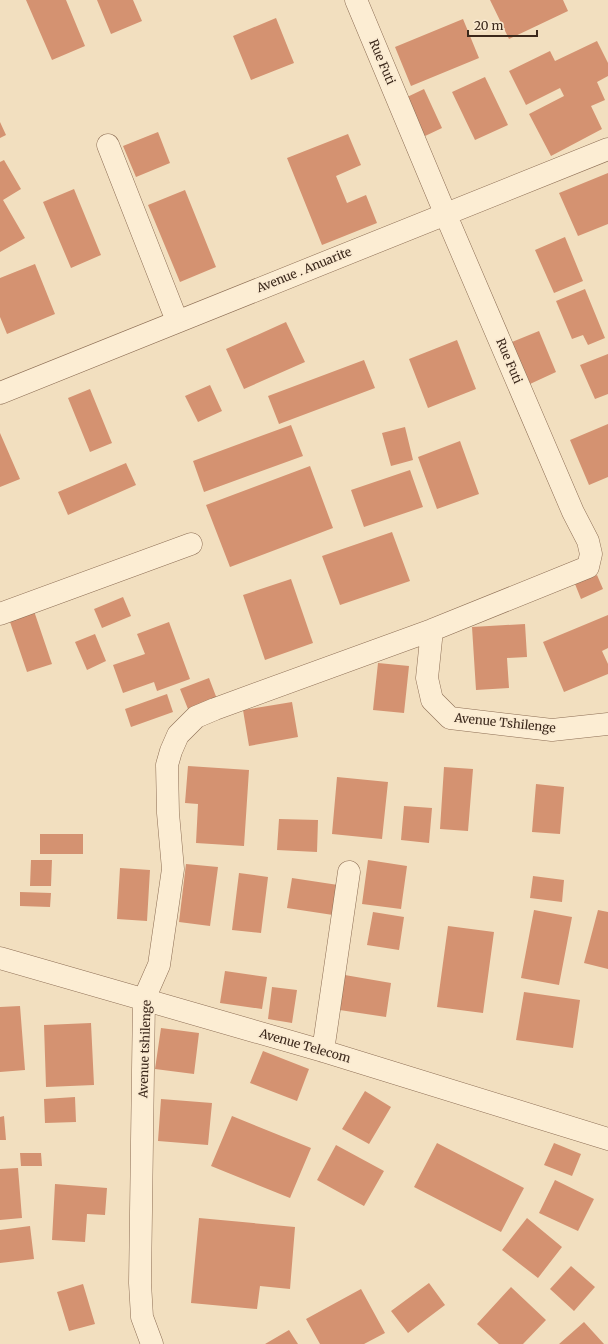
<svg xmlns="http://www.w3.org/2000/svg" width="608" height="1344" viewBox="0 0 608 1344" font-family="Merriweather,serif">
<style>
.building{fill:#d49271}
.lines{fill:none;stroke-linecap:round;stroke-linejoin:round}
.minor-casing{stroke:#8d6e55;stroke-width:23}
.minor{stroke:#fcedd3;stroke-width:22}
.labels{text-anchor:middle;stroke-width:3;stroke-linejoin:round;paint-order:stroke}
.street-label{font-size:12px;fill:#3b281b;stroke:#f9e9d0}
</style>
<rect width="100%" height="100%" fill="#f2dfbf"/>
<!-- building -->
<path class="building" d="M26 0H66L85 46 52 60Z
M97 0H133L142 21 111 34Z
M490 0H563L568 11 509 39Z
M276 18 294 63 251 80 233 36Z
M463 19 479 58 411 86 395 47Z
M597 41 608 63V76L597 82 605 100 591 106 602 129 551 156 529 114 564 96 560 88 526 105 509 71 550 51 555 61Z
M485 77 508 125 475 140 452 92Z
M424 89 442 128 423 137 405 98Z
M0 122 6 135 0 138Z
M158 132 170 163 136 177 123 146Z
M348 134 361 165 336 176 347 203 366 195 377 223 322 245 287 158Z
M4 160 21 189 3 200 25 238 0 252V162Z
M608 173V224L578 236 559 193Z
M74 189 101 255 71 268 43 202Z
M185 190 216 267 180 282 148 205Z
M565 237 583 281 554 293 535 250Z
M35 264 55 314 7 334 0 317V278Z
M585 289 605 338 588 345 583 335 572 339 556 301Z
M286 322 305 362 244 389 226 349Z
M539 331 556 372 530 384 512 342Z
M457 340 476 389 428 408 409 359Z
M608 354V394L595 399 580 365Z
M364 360 375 388 279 424 268 396Z
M210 385 222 411 198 422 185 396Z
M90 389 112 443 90 452 68 398Z
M608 424V477L589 485 570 440Z
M291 425 303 456 204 492 193 461Z
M405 427 413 460 391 466 382 433Z
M0 433 20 479 0 487Z
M460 441 479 494 437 509 418 457Z
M126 463 136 485 68 515 58 492Z
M310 466 333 528 230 567 206 505Z
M410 470 423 507 364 527 351 490Z
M392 532 410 581 340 605 322 556Z
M597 575 603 589 581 599 575 584Z
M291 579 313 643 265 660 243 595Z
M123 597 131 616 102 628 94 609Z
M34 611 52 664 27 672 9 619Z
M608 615V648L602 651 608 664V674L564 692 543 642Z
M169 622 190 679 157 691 154 682 123 693 113 665 145 654 137 634Z
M525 624 527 657 507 658 509 688 476 690 472 627Z
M95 634 106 661 87 670 75 642Z
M378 663 409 666 404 713 373 710Z
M209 678 217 699 188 709 180 689Z
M167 694 173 712 131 727 125 709Z
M292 702 298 737 249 746 243 710Z
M188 766 249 770 244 846 196 843 198 804 185 803Z
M444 767 473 769 468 831 440 829Z
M337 777 388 782 382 839 332 834Z
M536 784 564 787 560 834 532 832Z
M404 806 432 808 429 843 401 840Z
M279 819 318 820 317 852 277 850Z
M40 834H83V854H40Z
M31 860H52L51 886H30Z
M368 860 407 866 401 909 362 904Z
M186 864 218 867 210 926 179 922Z
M120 868 150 870 147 921 117 919Z
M239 873 268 877 261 933 232 930Z
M533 876 564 880 562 902 530 898Z
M292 878 338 885 333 915 287 908Z
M20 892 51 893 50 907 20 906Z
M534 910 572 917 559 985 521 978Z
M598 910 608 912V969L584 963Z
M373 912 404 917 399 950 367 945Z
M448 926 494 932 483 1013 437 1007Z
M225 971 267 977 262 1009 220 1003Z
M339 974 391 983 386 1017 333 1009Z
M272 987 297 990 292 1023 268 1019Z
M524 992 580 1000 573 1048 516 1040Z
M20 1006 25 1070 0 1072V1007Z
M91 1023 94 1085 46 1087 44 1025Z
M161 1028 199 1033 194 1074 155 1069Z
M263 1051 309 1069 297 1101 250 1083Z
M365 1091 391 1107 369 1144 342 1129Z
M75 1097 76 1122 45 1123 44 1099Z
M161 1099 212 1103 208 1145 158 1141Z
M4 1116 6 1140H0V1117Z
M232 1116 311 1148 290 1198 211 1166Z
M437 1143 524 1188 501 1232 414 1187Z
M554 1143 581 1154 572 1176 544 1165Z
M336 1145 384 1171 364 1206 317 1180Z
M20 1153H41L42 1166H21Z
M18 1168 22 1218 0 1220V1169Z
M555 1180 594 1199 578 1231 539 1213Z
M55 1184 107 1188 105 1215 87 1214 85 1242 52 1240Z
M199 1218 295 1227 290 1289 260 1286 257 1309 191 1303Z
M527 1218 562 1247 538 1278 502 1250Z
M30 1226 34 1259 0 1263V1230Z
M571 1266 595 1287 574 1311 550 1289Z
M429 1283 445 1305 408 1333 391 1311Z
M83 1284 95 1324 69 1331 57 1292Z
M511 1287 546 1320 523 1344H499L477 1324Z
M361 1289 385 1333 364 1344H320L306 1319Z
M584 1322 604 1344H559Z
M289 1330 298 1344H265Z"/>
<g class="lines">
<defs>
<path id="minor" d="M108 145 177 321
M0 393 608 149
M0 614 191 544
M432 630 427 678 432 700 450 718 552 730 608 724
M0 958 323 1051 608 1139
M323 1051 349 872
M152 1344 142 1317 140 1283 144 999 159 965 173 869 168 813 167 765 171 751 178 735 196 717 215 709 432 630 588 567 591 554 588 541 573 512 445 213 356 0"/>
</defs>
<!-- minor casing -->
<use href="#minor" class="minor-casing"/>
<!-- minor -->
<use href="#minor" class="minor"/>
</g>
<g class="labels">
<!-- street labels -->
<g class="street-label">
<text transform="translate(382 62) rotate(67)" y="4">Rue Futi</text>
<text transform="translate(304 270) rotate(-22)" y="4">Avenue . Anuarite</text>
<text transform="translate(509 361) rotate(67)" y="4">Rue Futi</text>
<text transform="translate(505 723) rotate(6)" y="4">Avenue Tshilenge</text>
<text transform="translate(305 1046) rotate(16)" y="4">Avenue Telecom</text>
<text transform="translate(145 1049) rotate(-88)" y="4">Avenue tshilenge</text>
</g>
</g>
<!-- scale -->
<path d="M468 30v6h69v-6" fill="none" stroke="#3b281b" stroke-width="2"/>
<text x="474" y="30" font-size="12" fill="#3b281b" stroke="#f9e9d0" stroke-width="3" paint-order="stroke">20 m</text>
</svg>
